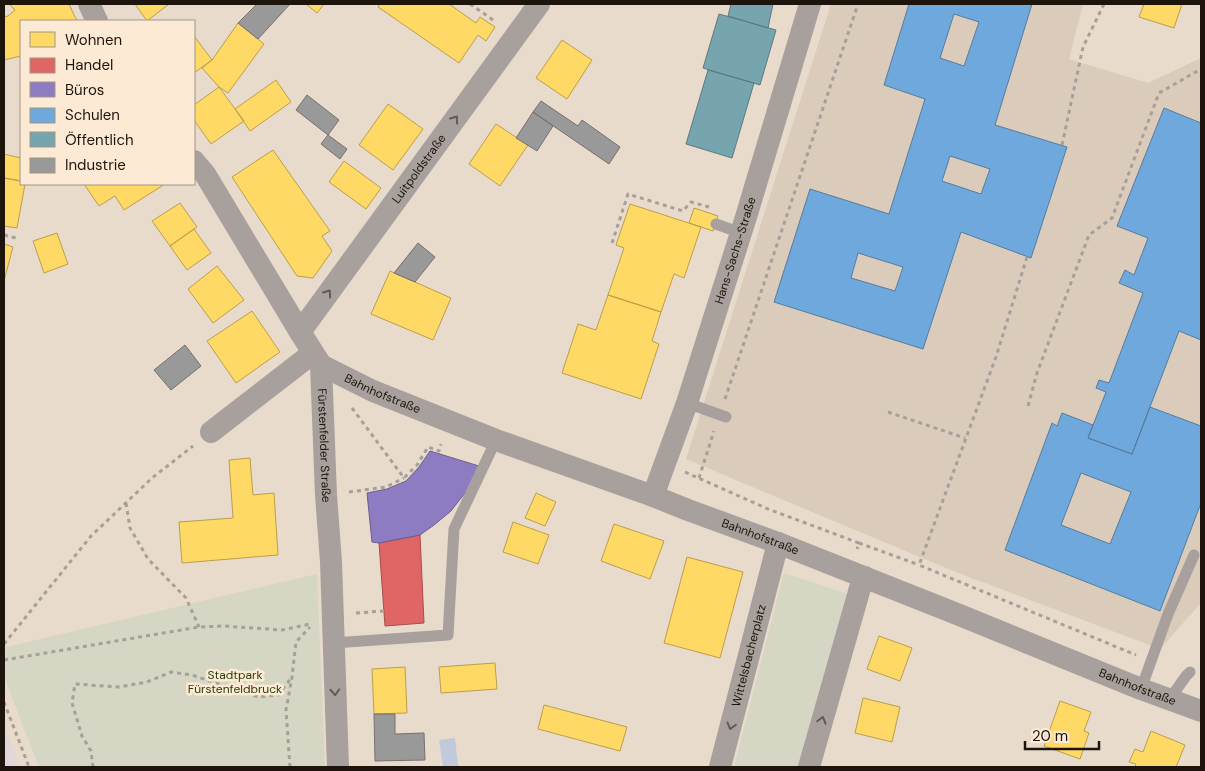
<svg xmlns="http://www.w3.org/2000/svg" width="1205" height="771" viewBox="0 0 1205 771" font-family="'DM Sans',sans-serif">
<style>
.industrial{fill:#e1d6da}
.education{fill:#dacbbb}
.green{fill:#d5d6c4}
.water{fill:#c1cadb}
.homes{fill:#ffd966;stroke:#bb9e4b}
.shops{fill:#e06666;stroke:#a64e4b}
.offices{fill:#8e7cc3;stroke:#6c5d8c}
.schools{fill:#6fa8dc;stroke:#567c9e;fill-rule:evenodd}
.public{fill:#76a5af;stroke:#5b7a7e}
.industry{fill:#999;stroke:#74716f}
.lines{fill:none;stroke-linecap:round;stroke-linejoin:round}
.path{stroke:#a79f99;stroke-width:3;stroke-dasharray:4 4;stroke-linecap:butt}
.lane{stroke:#a8a09c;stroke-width:11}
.street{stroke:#a8a09c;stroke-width:22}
.oneway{stroke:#625a54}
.labels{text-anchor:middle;stroke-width:5;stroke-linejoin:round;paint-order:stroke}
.street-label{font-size:12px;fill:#1d150c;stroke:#fdead4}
.park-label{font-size:12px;fill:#283e0d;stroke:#fdead4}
</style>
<rect width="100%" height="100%" fill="#e8dbcc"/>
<!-- industrial -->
<path class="industrial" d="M4 727 20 767H4Z"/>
<!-- education -->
<path class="education" d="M831 4H1083L1069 59 1148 83 1201 58V603L1160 649 953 571 686 459Z"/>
<!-- green -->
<path class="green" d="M784 573 848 594 799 767H734Z
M317 574 325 767H39L4 677 6 647Z"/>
<!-- water -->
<path class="water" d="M455 738 458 766 443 767 439 740Z"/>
<!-- homes -->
<path class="homes" d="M11 4H69L75 17 78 21H21V56L4 60V17L8 16 15 10 10 5Z
M135 4H169L147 21Z
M306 4H324L317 13Z
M380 4H449L476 23 480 17 495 27 486 41 478 35 459 63 378 7Z
M1144 4H1182L1174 28 1139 17Z
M238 23 264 44 228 93 219 87 202 68 212 60Z
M194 36 212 60 194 73Z
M562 40 592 60 567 99 536 78Z
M276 80 291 102 250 131 235 109Z
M219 87 244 121 211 144 194 120V105Z
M388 104 423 129 393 170 359 145Z
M496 124 528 145 500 186 469 164Z
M273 150 330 231 322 236 332 251 313 278 297 276 232 177Z
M4 154 21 158V181L4 178Z
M344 161 381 188 366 209 329 182Z
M4 178 21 181V184H25L17 228 4 226Z
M84 184H165L124 210 115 196 99 206Z
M180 203 197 227 170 246 152 221Z
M630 204 701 227 684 278 674 274 661 312 608 295 624 248 616 245Z
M694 208 718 216 713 231 689 223Z
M194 229 211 253 187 270 170 246Z
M57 233 68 264 44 273 33 241Z
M4 244 13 247 4 281Z
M217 266 244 300 213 323 188 289Z
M390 271 451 298 433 340 371 314Z
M608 295 661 312 652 341 659 344 641 399 562 373 578 324 596 330Z
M252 311 280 352 236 383 207 341Z
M250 458 253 495 274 493 278 555 182 563 179 522 233 518 229 460Z
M536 493 556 502 545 526 525 518Z
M513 522 549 535 538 564 503 552Z
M614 524 664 541 650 579 601 561Z
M687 557 743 572 720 658 664 643Z
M879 636 912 648 900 681 867 669Z
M495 663 497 689 441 693 439 667Z
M405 667 407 713 374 714 372 669Z
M863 698 900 707 892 742 855 733Z
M1060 701 1091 712 1084 731 1089 733 1080 759 1044 746Z
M544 705 627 727 620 751 538 729Z
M1151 731 1185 745 1176 767H1135L1136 764 1129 762 1135 749 1143 752Z"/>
<!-- shops -->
<path class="shops" d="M420 535 424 623 385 626 379 543Z"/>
<!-- offices -->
<path class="offices" d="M430 451 479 466 468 489 451 511 434 525 420 535 379 543 372 542 367 493 387 489 406 481 419 467Z"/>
<!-- schools -->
<path class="schools" d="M909 4H1032L995 125 1067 147 1031 258 961 232 923 349 774 302 810 189 889 214 925 99 884 85ZM954 14 979 22 964 66 940 58ZM950 156 990 169 981 194 942 181ZM858 253 903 267 895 291 851 278Z
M1164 108 1201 123V340L1179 331 1132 454 1088 438 1106 392 1096 388 1099 380 1109 383 1143 293 1119 283 1125 270 1134 275 1148 238 1117 226Z
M1150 407 1201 426V503L1160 611 1005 550 1052 423 1057 426 1062 413 1093 425 1088 438 1132 454ZM1081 473 1131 492 1110 544 1061 525Z"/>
<!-- public -->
<path class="public" d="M731 4H773L768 28 728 16Z
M719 14 776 30 760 85 703 68Z
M708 70 754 83 732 158 686 144Z"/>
<!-- industry -->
<path class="industry" d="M257 4H290L258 39 238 23Z
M307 95 339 120 328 135 296 110Z
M541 101 578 126 582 120 620 147 609 164 533 112Z
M533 112 553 126 537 151 516 138Z
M328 135 347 149 340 159 321 144Z
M418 243 435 257 415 282 394 273Z
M185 345 201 366 171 390 154 370Z
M374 714H395V734L424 733 425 760 375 761Z"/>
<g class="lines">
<!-- path -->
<path class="path" d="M470 4 496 22
M1062 145 1083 47 1104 4
M4 235 16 238
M612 243 628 194 683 211 691 202 709 207
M1027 257 996 357 919 565 1136 655
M725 399 858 4
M1028 406 1037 373 1089 235 1112 218 1159 93 1201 69
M352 408 404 478 417 465 428 447 439 451 441 444
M888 412 965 438
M685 472 768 509 859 543 857 549
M699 478 714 431
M349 492 386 487 404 478
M126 503 130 528 148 559 186 598 199 627
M859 543 919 565
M356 613 384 611
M4 644 91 536 152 478 193 446
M4 660 199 627 224 626 282 630 310 624
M4 702 29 767
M93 767 91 751 82 736 72 703 75 684 119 687 147 682 171 672 192 675 258 697 278 695 292 677
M290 767 286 710 292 677 296 642 310 627"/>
<!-- lane -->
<path class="lane" d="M716 224 741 233
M687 403 726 417
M333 643 448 635 454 529 496 440
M1141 689 1168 614 1194 555
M1169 700 1186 676 1190 672"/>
<!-- street -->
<g class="street">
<path d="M89 4 97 21"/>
<path id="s1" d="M194 161 205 174 300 332 321 365 326 495 331 562 338 767"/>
<path id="s2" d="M300 332 539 4"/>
<path id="s3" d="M321 365 373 391 496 440 653 496 688 510 778 543 957 614 1141 689 1201 711"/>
<path d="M211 432 313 353"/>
<path id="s4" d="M653 496 687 403 746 217 810 4"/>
<path id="s5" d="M720 767 778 543"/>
<path d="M809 767 860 588 865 577"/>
</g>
</g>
<!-- one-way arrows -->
<defs><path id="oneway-chevron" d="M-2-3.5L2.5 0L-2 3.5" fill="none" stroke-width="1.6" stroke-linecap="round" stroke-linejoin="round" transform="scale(1.25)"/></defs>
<g class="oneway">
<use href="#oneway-chevron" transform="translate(455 119) rotate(-54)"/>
<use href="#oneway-chevron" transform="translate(328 293) rotate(-54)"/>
<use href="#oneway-chevron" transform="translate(335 692) rotate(87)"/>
<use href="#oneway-chevron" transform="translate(822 720) rotate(-74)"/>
<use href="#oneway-chevron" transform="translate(731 726) rotate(105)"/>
</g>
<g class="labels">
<!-- street labels -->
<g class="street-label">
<text dy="4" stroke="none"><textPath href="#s2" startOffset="202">Luitpoldstraße</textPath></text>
<text dy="4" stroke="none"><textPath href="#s4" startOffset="259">Hans-Sachs-Straße</textPath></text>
<text dy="4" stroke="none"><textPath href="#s3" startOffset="68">Bahnhofstraße</textPath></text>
<text dy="4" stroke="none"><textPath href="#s1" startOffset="321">Fürstenfelder Straße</textPath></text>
<text dy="4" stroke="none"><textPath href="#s3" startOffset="472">Bahnhofstraße</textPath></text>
<text dy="4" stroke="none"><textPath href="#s5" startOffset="115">Wittelsbacherplatz</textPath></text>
<text dy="4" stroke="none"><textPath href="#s3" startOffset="878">Bahnhofstraße</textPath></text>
</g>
<!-- park labels -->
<g class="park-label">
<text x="235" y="679">Stadtpark<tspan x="235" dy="14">Fürstenfeldbruck</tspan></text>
</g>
</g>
<!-- border -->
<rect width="1205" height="771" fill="none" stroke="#1d150c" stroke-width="10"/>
<!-- legend -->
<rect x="20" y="20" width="175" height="165" fill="#fdead4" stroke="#a39584"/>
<rect x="30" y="32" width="25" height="15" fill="#ffd966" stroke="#a39584"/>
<text x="65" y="45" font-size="15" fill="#1d150c">Wohnen</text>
<rect x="30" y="58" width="25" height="15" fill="#e06666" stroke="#a39584"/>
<text x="65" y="70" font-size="15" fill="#1d150c">Handel</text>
<rect x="30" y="82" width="25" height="15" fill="#8e7cc3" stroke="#a39584"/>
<text x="65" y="95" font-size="15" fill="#1d150c">Büros</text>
<rect x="30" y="108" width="25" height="15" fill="#6fa8dc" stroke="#a39584"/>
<text x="65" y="120" font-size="15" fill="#1d150c">Schulen</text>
<rect x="30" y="132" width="25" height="15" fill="#76a5af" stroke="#a39584"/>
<text x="65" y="145" font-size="15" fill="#1d150c">Öffentlich</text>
<rect x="30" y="158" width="25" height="15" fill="#999999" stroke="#a39584"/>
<text x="65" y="170" font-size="15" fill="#1d150c">Industrie</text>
<!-- scale -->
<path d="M1025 741v8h74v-8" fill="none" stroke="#1d150c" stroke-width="2.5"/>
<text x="1032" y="741" font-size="15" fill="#1d150c" stroke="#fdead4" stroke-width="4" paint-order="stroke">20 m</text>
</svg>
